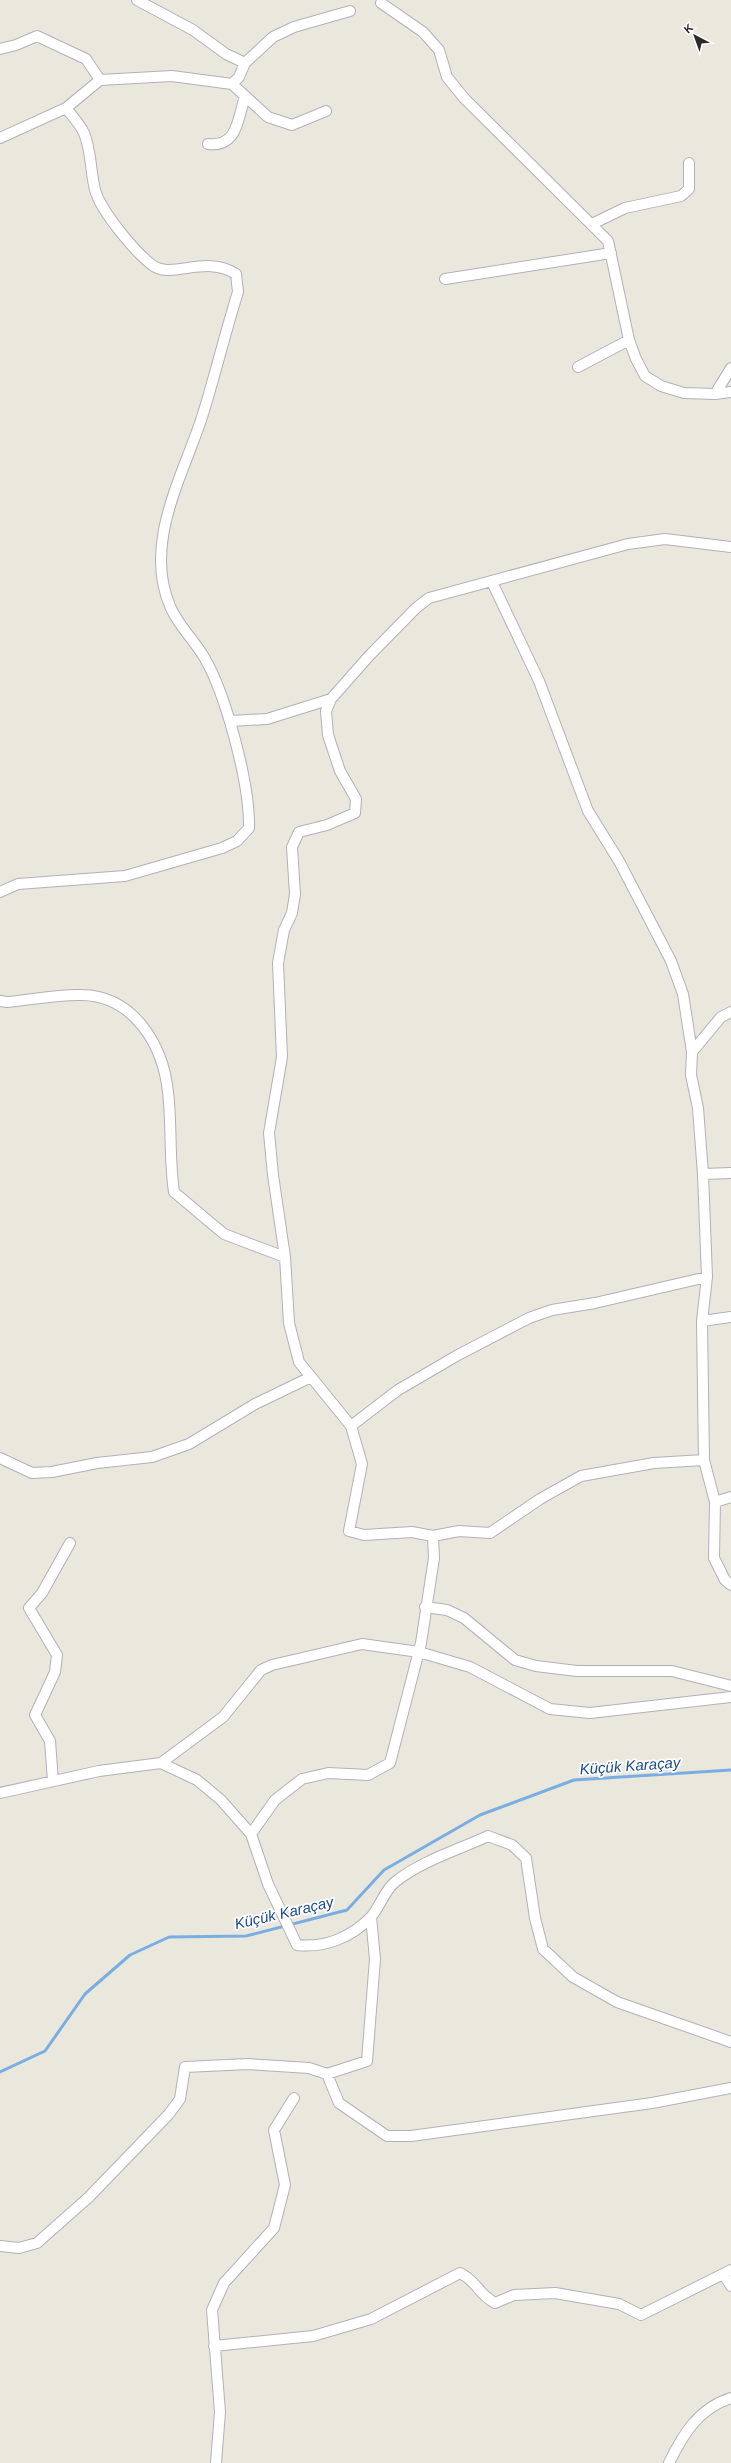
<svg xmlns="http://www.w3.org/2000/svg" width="731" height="2463" viewBox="0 0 731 2463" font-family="Helvetica,sans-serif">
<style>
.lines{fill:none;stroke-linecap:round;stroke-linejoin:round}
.stream{stroke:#79aee3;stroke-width:3}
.minor-casing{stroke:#b1b0bc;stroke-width:12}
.minor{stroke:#fff;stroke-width:10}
.labels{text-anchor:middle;stroke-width:3.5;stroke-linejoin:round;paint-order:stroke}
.water-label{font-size:15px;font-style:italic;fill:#1a4a8e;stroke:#fff}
</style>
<rect width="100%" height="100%" fill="#eae8dd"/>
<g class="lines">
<!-- stream -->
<path class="stream" d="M0 2072 45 2051 85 1994 130 1955 169 1937 246 1936 347 1910 384 1870 480 1815 574 1780 731 1770"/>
<defs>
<path id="minor" d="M137 0 193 30 226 54 245 63
M381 3 423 32 439 50 447 77 464 98 608 241 629 340 636 359 645 376 661 386 684 393 715 394 731 392
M0 49 16 45 37 36 86 59 100 80
M232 84 268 117 292 125 326 111
M0 138 66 108 100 80 172 76 232 84 239 77 245 63 273 37 294 27 350 11
M208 144C238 147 237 120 245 97
M592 224 625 208 681 196 689 189V163
M445 279 611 253
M578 367 629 340
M715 394 731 368
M492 582 539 681 588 811 619 861 671 961 683 994 692 1052
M230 721 267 719 331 699
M0 892 18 884 125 876 222 848 237 841 249 828C250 785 226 694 204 657 194 640 177 624 170 606 143 543 183 476 202 417 215 376 225 333 238 292L236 274C206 254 171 280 152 265 134 251 103 213 96 193 90 174 92 152 84 133 80 124 72 116 66 108
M0 1001 7 1002C31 1000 58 994 82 995 134 996 163 1045 168 1092 172 1126 169 1159 174 1192L224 1234 285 1257
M731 1012 721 1017 692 1052 691 1075 698 1108 703 1174 707 1277 702 1321 704 1460 715 1502 714 1558 725 1580 731 1585
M703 1174 731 1173
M702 1321 731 1317
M351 1426 398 1390 458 1355 529 1318 552 1310 595 1303 707 1277
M0 1458 32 1473 52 1472 97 1463 152 1457 189 1444 255 1404 309 1378
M715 1502 731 1497
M433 1536 459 1531 490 1533 540 1499 581 1476 654 1463 704 1460
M425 1607 447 1610 464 1618 515 1660 536 1666 577 1671H672L731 1686
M161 1763 223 1717 261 1670 272 1665 362 1644 419 1652 470 1667 550 1709 590 1713 731 1697
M53 1781 50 1741 35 1715 55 1672 57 1655 29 1608 42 1593 70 1543
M0 1793 99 1771 161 1763 197 1780 221 1800 251 1834 268 1884 297 1945C324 1948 351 1938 371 1917 380 1907 384 1891 395 1882 421 1861 458 1850 488 1836L512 1845 526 1858 535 1918 543 1949 573 1977 617 2002 731 2042
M251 1834 275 1800 302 1779 328 1773 368 1775 390 1763 421 1643 434 1558 433 1536 412 1532 364 1535 349 1531 362 1464 351 1426 299 1362 289 1323 285 1257 273 1175 269 1133 282 1057 278 963 284 930 292 913 295 894 292 847 299 832 327 825 355 813 356 799 340 771 328 735 326 711 331 699 369 656 416 608 429 598 628 544 665 539 731 547
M327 2074 339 2103 387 2136H411L652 2103 731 2088
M0 2246 19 2248 37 2243 89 2197 169 2114 180 2099 185 2067 248 2064 309 2068 327 2074 367 2061 375 1959 371 1917
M724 2275 731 2286
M214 2346 313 2336 371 2319 460 2273C478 2282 477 2293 495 2303L514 2295 555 2293 619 2304 641 2315 731 2270
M216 2463 220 2412 212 2310 224 2283 274 2228 285 2185 274 2130 294 2098
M669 2463C683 2434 699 2408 731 2398"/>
</defs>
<!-- minor casing -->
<use href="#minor" class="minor-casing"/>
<!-- minor -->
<use href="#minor" class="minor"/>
</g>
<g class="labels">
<!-- water labels -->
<g class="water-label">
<text transform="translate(630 1766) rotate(-4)" y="5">Küçük Karaçay</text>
<text transform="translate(284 1913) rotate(-13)" y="5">Küçük Karaçay</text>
</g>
</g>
<!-- north arrow -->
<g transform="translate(695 36) rotate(319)" stroke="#ffffff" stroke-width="3" paint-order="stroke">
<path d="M0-3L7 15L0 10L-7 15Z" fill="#2a2a2a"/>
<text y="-6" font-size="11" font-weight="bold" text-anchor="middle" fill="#2a2a2a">K</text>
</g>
</svg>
